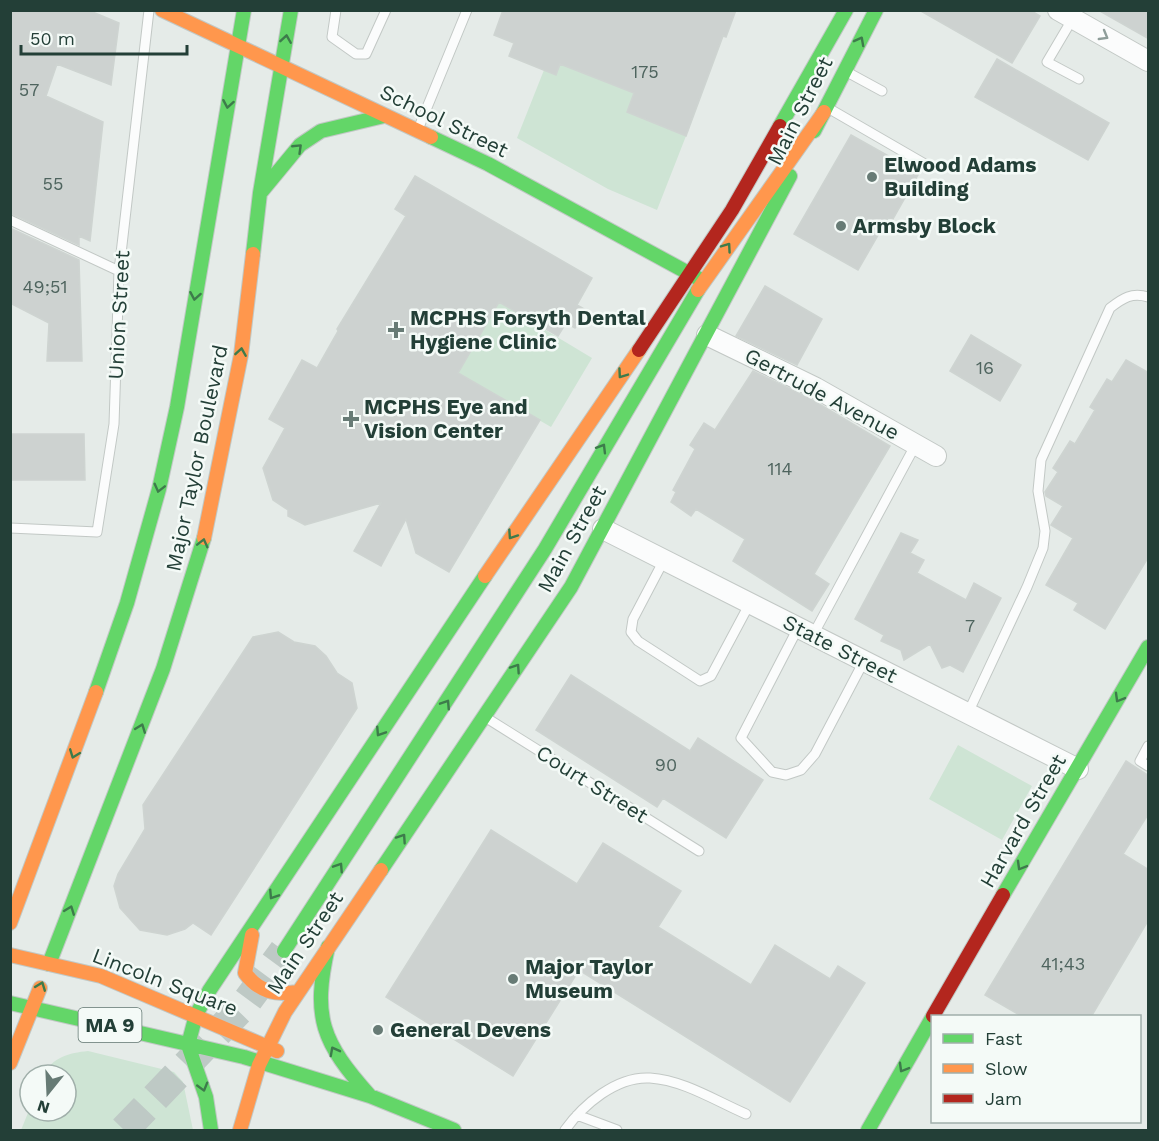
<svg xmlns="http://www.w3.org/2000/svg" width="1159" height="1141" viewBox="0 0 1159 1141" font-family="'Work Sans',sans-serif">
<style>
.green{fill:#cee4d4}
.building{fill:#cdd2d0;stroke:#ced4d1;stroke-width:1.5}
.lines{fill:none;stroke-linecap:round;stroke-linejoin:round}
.primary-tunnel{stroke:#bec9c5;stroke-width:30;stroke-dasharray:30 15;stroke-linecap:butt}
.lane-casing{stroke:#c2c8c5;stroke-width:11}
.street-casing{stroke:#c2c8c5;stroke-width:22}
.fast-casing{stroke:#c1c8c5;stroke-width:16}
.slow-casing{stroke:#c1c8c5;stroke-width:16}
.jam-casing{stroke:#c1c8c5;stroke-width:16}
.lane{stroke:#fbfcfc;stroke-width:9}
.street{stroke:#fbfcfc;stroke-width:20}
.fast{stroke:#63d668;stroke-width:14}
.slow{stroke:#ff974d;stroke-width:14}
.jam{stroke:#b3261e;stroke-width:14}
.oneway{stroke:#8f9e9a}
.oneway2{stroke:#3d7b4b}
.poi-dot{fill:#677b75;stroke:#f4faf7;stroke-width:2}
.labels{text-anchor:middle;stroke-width:5;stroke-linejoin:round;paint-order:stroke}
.number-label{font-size:18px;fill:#4e645e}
.shield{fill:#f4faf7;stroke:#627771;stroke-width:1.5}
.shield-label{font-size:20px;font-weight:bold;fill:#233f37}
.street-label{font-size:21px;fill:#233f37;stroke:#f4faf7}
.poi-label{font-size:21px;font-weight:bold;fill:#233f37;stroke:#f4faf7;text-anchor:start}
</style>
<rect width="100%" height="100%" fill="#e5ebe8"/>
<!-- green -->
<path class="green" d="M560 64 634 93 627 112 686 136 657 210 608 189 517 138 544 70 556 74Z
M499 302 592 358 551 427 458 373Z
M958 745 1032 786 1002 840 929 799Z
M88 1051 174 1072 183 1082 193 1130H21L30 1108V1111H66V1075H43C53 1057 69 1053 88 1051Z"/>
<!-- building -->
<path class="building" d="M10 10H88L119 23 111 85 57 64 46 96 103 122 90 241 79 236V245L10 213Z
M503 10H736L726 37 723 36 686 136 627 112 634 93 560 64 556 75 509 56 514 43 494 35Z
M919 10H1030L1040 16 1012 63Z
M1098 10H1149V39Z
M997 59 1109 123 1088 160 975 97Z
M851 135 919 173 893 219 888 218 858 270 794 234Z
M415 176 592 278 577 305 586 310 575 328 566 323 558 336 499 302 458 373 540 420 449 572 416 553 406 519 381 566 354 551 381 503 305 525 288 516V510L273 500 263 468 285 428 269 419 302 360 317 368 338 331 337 329 406 216 395 209Z
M10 228 79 260 82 361H47L49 323 10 303Z
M765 286 822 319 797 365 736 336Z
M971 335 1021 365 1000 401 950 371Z
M1126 360 1149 373V556L1105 629 1074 610 1078 603 1046 585 1073 538 1051 525 1063 506 1046 496 1045 492 1058 472 1053 468 1070 441 1075 444 1095 410 1090 407 1107 379 1112 382Z
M753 371 809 398 890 446 814 574 829 584 812 611 733 561 745 539 696 509 691 516 671 502 676 492 673 490 695 449 690 445 704 423 715 430Z
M10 434H84L85 480H10Z
M901 533 918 540 910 553 924 560 917 573 966 600 974 583 1001 598 963 672 950 665 942 668 930 644 904 660 901 650 881 641 884 635 855 619Z
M278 632 294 642 315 646 326 656 337 673 352 683 357 708 211 935 193 923 185 929 167 935 140 930 120 908 114 886 118 874 145 829 143 805 253 637Z
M571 675 690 751 698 738 763 780 726 838 663 798 657 807 536 730Z
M1126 761 1149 776V813L1123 854 1149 870V919L1091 1017H1023L985 995Z
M491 830 577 884 603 843 681 891 658 927 751 985 775 945 830 979 838 966 865 983 790 1102 579 970 513 1076 386 997Z"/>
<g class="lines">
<!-- primary-tunnel -->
<path class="primary-tunnel" d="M124 1130 245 1004 284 951"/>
<defs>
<path id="lane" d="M336 10 332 37 356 54H366L386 10
M1073 18 1047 62 1079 79
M847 72 882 91
M828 108 930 167
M419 127 467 10
M10 220 119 271
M10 528 97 532 114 424 119 271 149 10
M664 560 633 619 631 632 638 641 700 681 711 676 750 603
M798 628 741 738 772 772 786 775 801 770 815 754 864 661
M813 635 916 444
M968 713 1027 587 1043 548 1045 531 1038 491 1041 460 1110 308C1123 298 1132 292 1148 297
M485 717 699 851
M1148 746 1140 761 1148 766
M577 1115 617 1130
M565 1130C583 1105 616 1076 650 1078 683 1080 716 1101 746 1114"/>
<path id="street" d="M1058 10 1148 61
M707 335 816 388 936 456
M603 529 1078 769"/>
<path id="fast" d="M780 126 846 10
M814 131 876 10
M431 137 488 164 703 281
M262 191 300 145 321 131 384 116
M253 254 260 193 291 10
M96 692 127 603 159 489 177 407 244 10
M381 870 571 587 790 176
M1003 895 1148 647
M328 947C312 1018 322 1042 370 1096
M284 951 545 549 698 290
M49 964 163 669 204 538
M10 1003 244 1057 370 1096 454 1130
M211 1130 206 1097 188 1045 196 1015 209 991 485 576
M868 1130 932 1018"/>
<path id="slow" d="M162 10 431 137
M698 290 824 112
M204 538 241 355 253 254
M485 576 639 350
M10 923 96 692
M252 935 245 973C259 992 275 995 298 992
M10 955 101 976 277 1051
M10 1063 40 988
M240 1130 259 1065 285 1012 381 870"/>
<path id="jam" d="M639 350 732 210 780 126
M933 1016 1003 895"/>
</defs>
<!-- lane casing -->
<use href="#lane" class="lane-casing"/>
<!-- street casing -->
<use href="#street" class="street-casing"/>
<!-- fast casing -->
<use href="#fast" class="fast-casing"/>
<!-- slow casing -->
<use href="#slow" class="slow-casing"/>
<!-- jam casing -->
<use href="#jam" class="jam-casing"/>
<!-- lane -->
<use href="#lane" class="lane"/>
<!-- street -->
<use href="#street" class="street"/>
<!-- fast -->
<use href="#fast" class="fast"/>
<!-- slow -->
<use href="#slow" class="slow"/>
<!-- jam -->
<use href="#jam" class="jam"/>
</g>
<!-- one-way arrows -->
<defs><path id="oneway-chevron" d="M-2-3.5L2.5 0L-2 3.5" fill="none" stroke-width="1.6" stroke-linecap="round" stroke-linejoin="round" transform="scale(1.5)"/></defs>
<use class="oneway" href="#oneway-chevron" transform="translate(1104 36) rotate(30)"/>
<g class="oneway2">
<use href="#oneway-chevron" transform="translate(286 39) rotate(-81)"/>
<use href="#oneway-chevron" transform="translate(860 41) rotate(-62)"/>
<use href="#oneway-chevron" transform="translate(228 104) rotate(100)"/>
<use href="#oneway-chevron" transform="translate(298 148) rotate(-44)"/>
<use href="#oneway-chevron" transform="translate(727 247) rotate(-55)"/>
<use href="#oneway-chevron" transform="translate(195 296) rotate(100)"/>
<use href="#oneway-chevron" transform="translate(241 352) rotate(-81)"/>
<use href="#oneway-chevron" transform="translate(622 374) rotate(125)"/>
<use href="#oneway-chevron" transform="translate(602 448) rotate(-59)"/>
<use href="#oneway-chevron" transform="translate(159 488) rotate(104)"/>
<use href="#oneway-chevron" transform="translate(512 535) rotate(124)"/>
<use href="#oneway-chevron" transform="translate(203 543) rotate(-76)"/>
<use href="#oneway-chevron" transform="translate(516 668) rotate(-56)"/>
<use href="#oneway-chevron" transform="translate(1119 698) rotate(120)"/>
<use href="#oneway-chevron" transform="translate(446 704) rotate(-57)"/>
<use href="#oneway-chevron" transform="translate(141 728) rotate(-69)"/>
<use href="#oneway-chevron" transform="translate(380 732) rotate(123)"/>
<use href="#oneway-chevron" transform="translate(74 754) rotate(111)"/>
<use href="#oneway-chevron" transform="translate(402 838) rotate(-56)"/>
<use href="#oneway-chevron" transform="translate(1021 866) rotate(120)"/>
<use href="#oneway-chevron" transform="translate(339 867) rotate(-57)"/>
<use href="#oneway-chevron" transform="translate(273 895) rotate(123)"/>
<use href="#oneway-chevron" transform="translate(70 910) rotate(-69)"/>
<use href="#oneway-chevron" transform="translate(41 986) rotate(-69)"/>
<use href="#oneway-chevron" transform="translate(334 1051) rotate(-118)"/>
<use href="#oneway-chevron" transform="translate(903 1068) rotate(120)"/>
<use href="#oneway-chevron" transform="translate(203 1087) rotate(74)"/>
</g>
<!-- markers -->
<g class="poi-dot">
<circle cx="872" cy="177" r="6"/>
<circle cx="841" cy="226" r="6"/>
<path d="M393 321h6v6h6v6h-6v6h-6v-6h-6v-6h6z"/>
<path d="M348 410h6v6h6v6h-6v6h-6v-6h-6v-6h6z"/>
<circle cx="513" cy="979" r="6"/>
<circle cx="378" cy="1030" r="6"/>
</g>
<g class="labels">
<!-- number labels -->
<g class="number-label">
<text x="645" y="78">175</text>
<text x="29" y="96">57</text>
<text x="53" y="190">55</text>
<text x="45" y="293">49;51</text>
<text x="985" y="374">16</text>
<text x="780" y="475">114</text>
<text x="970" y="632">7</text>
<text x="666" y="771">90</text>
<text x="1063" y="970">41;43</text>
</g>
<!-- shield labels -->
<rect class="shield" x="78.5" y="1008" width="63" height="34" rx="4.5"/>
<g class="shield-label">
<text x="110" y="1032">MA 9</text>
</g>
<!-- street labels -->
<g class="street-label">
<text transform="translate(800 111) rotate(-63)" y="7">Main Street</text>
<text transform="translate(444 121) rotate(26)" y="7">School Street</text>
<text transform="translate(119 315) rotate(-87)" y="7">Union Street</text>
<text transform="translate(822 394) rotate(28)" y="7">Gertrude Avenue</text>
<text transform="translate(197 458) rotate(-78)" y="7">Major Taylor Boulevard</text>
<text transform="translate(572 539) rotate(-61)" y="7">Main Street</text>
<text transform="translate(840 649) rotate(27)" y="7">State Street</text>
<text transform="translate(592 784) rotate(32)" y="7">Court Street</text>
<text transform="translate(1023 821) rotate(-60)" y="7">Harvard Street</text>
<text transform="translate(305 943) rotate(-56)" y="7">Main Street</text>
<text transform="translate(165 982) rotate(21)" y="7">Lincoln Square</text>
</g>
<!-- poi labels -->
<g class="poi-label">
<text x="884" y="172">Elwood Adams<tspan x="884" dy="24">Building</tspan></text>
<text x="853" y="233">Armsby Block</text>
<text x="410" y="325">MCPHS Forsyth Dental<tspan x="410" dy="24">Hygiene Clinic</tspan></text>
<text x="364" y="414">MCPHS Eye and<tspan x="364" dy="24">Vision Center</tspan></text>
<text x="525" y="974">Major Taylor<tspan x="525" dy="24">Museum</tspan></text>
<text x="390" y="1037">General Devens</text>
</g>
</g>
<!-- border -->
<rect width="1159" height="1141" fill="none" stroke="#233f37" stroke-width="24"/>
<!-- legend -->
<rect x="931" y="1015" width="210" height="108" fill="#f4faf7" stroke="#a0afaa" stroke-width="1.5"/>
<rect x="943" y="1034" width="30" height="9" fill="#63d668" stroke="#a0afaa" stroke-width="1.5"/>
<text x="985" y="1045" font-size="18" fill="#233f37">Fast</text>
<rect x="943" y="1064" width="30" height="9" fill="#ff974d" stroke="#a0afaa" stroke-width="1.5"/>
<text x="985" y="1075" font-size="18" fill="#233f37">Slow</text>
<rect x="943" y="1094" width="30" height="9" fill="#b3261e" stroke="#a0afaa" stroke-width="1.5"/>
<text x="985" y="1105" font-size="18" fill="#233f37">Jam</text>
<!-- north arrow -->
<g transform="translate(48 1093) rotate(198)"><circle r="28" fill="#f4faf7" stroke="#a0afaa" stroke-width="1.5"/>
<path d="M0-4.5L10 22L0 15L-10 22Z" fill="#677b75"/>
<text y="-9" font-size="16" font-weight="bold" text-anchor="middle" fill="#233f37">N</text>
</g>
<!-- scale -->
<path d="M21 45v9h166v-9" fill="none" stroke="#233f37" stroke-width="3"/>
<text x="30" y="45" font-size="18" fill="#233f37" stroke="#f4faf7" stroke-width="4.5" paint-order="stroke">50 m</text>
</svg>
